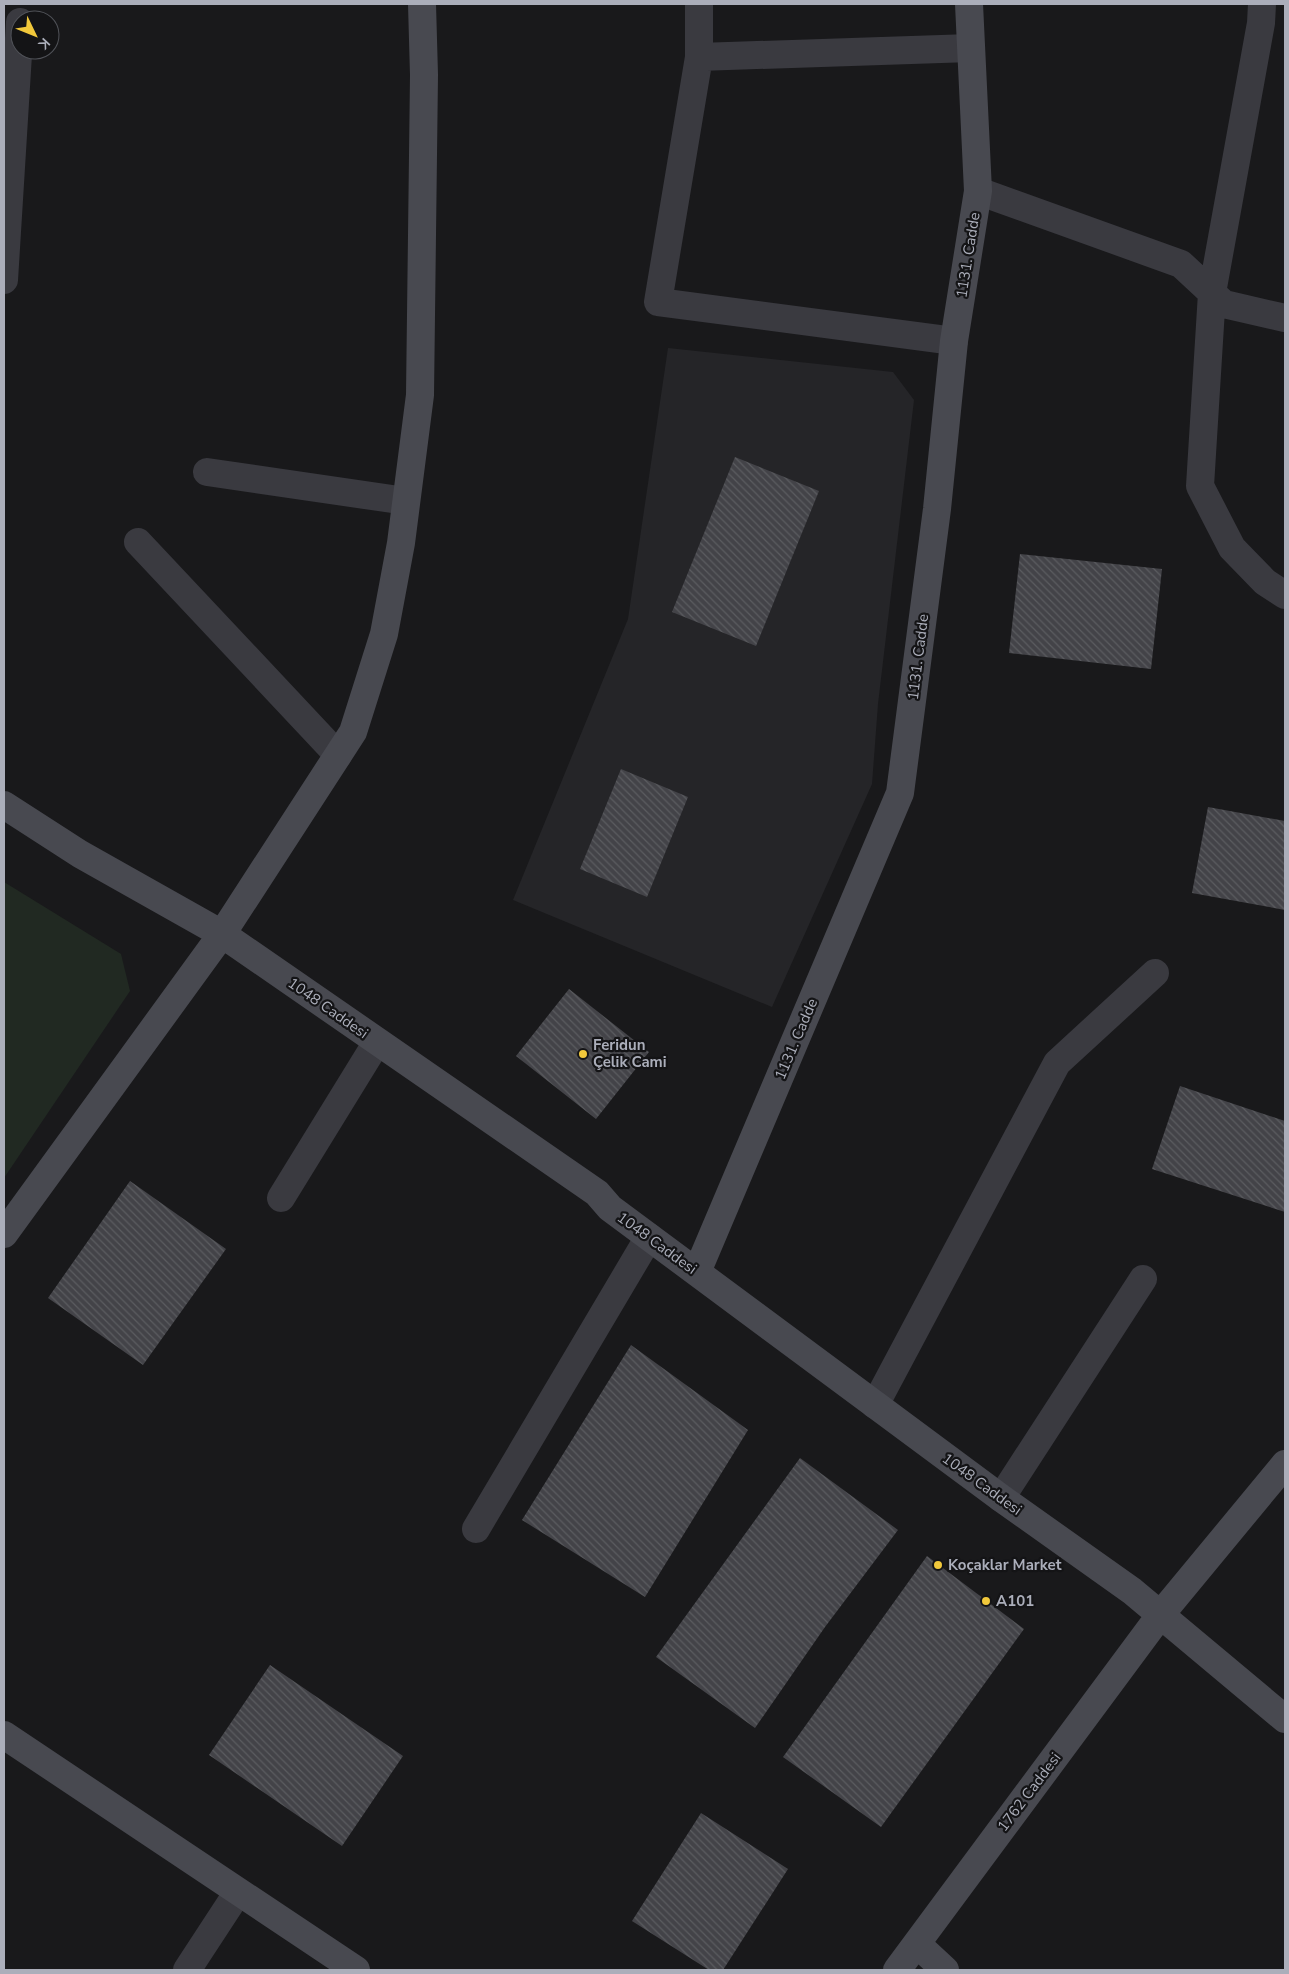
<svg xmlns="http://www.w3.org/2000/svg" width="1289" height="1974" viewBox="0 0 1289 1974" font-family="'Nunito Sans',sans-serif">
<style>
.built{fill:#252528}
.park{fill:#212922}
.building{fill:url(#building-back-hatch)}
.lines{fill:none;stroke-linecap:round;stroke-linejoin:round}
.street{stroke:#3a3a40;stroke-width:28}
.secondary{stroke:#484950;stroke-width:28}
.poi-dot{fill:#f1c83b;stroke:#141416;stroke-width:2}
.labels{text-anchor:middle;stroke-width:4.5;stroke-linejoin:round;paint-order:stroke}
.street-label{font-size:15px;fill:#abaeba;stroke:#141416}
.poi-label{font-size:15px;font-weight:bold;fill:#abaeba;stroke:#141416;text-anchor:start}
</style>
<defs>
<pattern id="building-back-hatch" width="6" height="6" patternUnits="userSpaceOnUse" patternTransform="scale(1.25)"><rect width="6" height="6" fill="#434348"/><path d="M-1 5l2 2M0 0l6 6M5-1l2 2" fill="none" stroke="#5b5c60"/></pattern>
</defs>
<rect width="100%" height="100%" fill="#19191b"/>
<!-- built -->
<path class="built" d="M668 348 893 372 914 400 878 704 872 784 772 1007 513 900 628 619Z"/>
<!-- park -->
<path class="park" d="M4 882 121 954 130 991 4 1178Z"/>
<!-- building -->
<path class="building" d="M735 457 819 491 756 646 672 612Z
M1020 554 1162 569 1151 669 1009 653Z
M621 769 688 797 647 897 580 869Z
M1208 807 1285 821V910L1192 893Z
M569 989 649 1052 596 1119 516 1056Z
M1180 1086 1285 1121V1212L1152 1169Z
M130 1181 226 1249 143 1365 48 1298Z
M631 1345 748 1430 645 1597 522 1520Z
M800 1458 898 1530 825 1627 755 1728 656 1657Z
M927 1556 1024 1629 881 1827 783 1757Z
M270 1665 403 1756 342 1846 209 1755Z
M701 1813 788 1869 723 1970H709L632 1921Z"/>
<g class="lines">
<!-- street -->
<path class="street" d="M699 4V57L658 302 954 341
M1262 4 1261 23 1212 293 1200 486 1232 548 1265 582 1285 595
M699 57 971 48
M978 191 1181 264 1224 304 1285 318
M4 280 20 22
M207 472 406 501
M138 542 338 755
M281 1198 377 1042
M875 1405 1057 1063 1155 973
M1001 1498 1143 1279
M476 1529 649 1237
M187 1970 238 1892"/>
<!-- secondary -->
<path class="secondary" d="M4 805 80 854 222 934 597 1193 610 1208 1001 1498 1132 1591 1285 1719
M4 1234 222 934 353 732 384 634 401 543 420 395 424 75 422 4
M697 1272 900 793 937 509 954 341 978 191 969 4
M4 1735 356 1970
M917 1944 945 1970
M897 1970 1161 1614 1285 1464"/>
</g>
<!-- markers -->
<g class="poi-dot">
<circle cx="583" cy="1054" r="5"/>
<circle cx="938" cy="1565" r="5"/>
<circle cx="986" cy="1601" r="5"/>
</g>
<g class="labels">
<!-- street labels -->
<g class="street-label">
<text transform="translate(968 255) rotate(-81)" y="5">1131. Cadde</text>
<text transform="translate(918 657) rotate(-83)" y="5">1131. Cadde</text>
<text transform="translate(328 1008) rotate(35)" y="5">1048 Caddesi</text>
<text transform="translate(796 1039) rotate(-67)" y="5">1131. Cadde</text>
<text transform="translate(657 1243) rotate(36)" y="5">1048 Caddesi</text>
<text transform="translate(982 1484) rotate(36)" y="5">1048 Caddesi</text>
<text transform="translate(1029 1792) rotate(-53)" y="5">1762 Caddesi</text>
</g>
<!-- poi labels -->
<g class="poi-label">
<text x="593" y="1050">Feridun<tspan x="593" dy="17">Çelik Cami</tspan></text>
<text x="948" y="1570">Koçaklar Market</text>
<text x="996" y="1606">A101</text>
</g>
</g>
<!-- border -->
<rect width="1289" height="1974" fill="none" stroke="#abaeba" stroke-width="10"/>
<!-- north arrow -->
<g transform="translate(35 35) rotate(133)"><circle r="24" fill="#141416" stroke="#505258"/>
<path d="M0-4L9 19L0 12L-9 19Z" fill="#f1c83b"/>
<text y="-8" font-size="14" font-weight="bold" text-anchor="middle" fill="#abaeba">K</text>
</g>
</svg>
